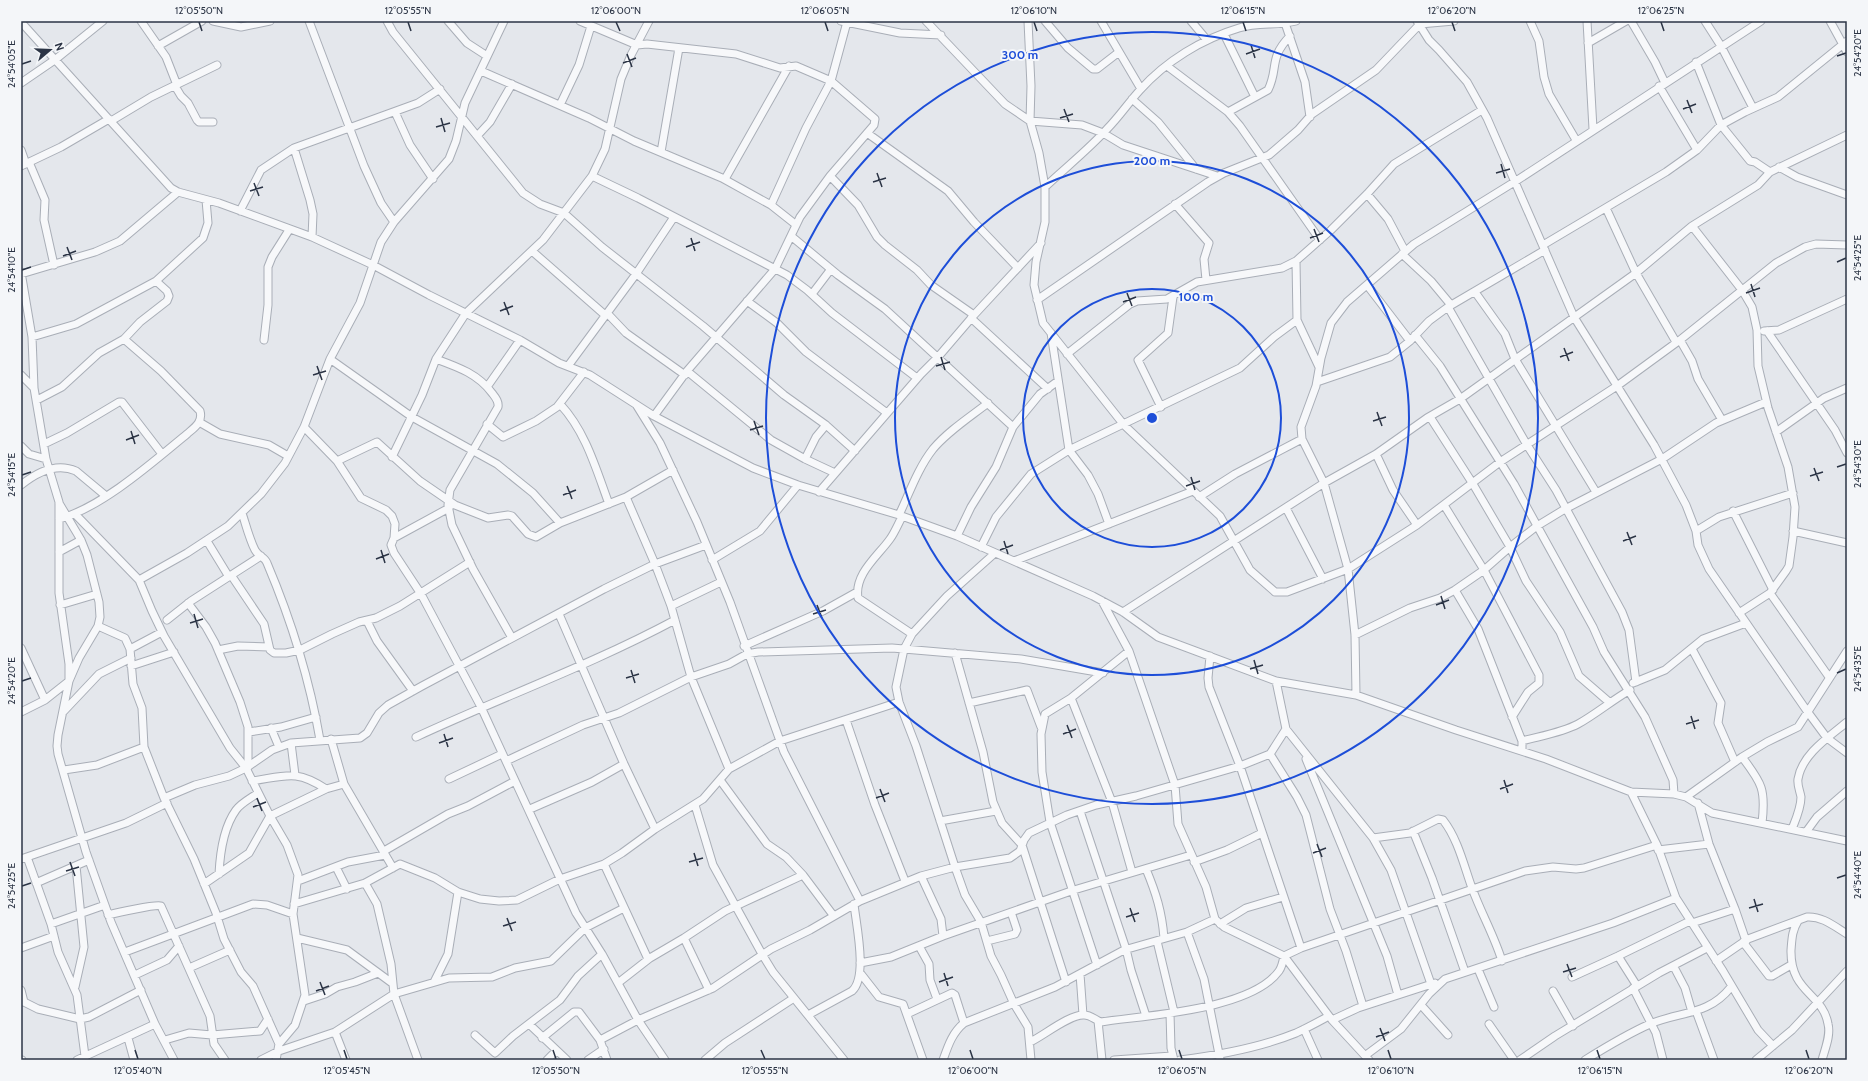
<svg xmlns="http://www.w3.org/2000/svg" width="1868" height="1081" viewBox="0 0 1868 1081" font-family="Cabin,sans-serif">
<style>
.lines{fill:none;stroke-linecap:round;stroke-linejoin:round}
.street-casing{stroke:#a9aeb7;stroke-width:9}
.street{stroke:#f7f8fa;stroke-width:7}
.ticks{fill:none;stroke:#2b3445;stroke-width:1.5}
.ring{fill:none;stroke:#1d4ed8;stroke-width:2}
.centre{fill:#1d4ed8;stroke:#f4f6f9;stroke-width:2}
.ring-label{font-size:12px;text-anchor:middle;font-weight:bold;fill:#1d4ed8;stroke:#f4f6f9;stroke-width:4;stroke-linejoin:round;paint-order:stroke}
.neatline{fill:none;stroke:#2b3445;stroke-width:1.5}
.ticks-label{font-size:10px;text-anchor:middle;fill:#2b3445}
</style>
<rect width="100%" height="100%" fill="#e4e7ec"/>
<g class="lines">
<defs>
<path id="street" d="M141 21 166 57 177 85
M213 21 241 27 270 21
M309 21 364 166 381 203 394 222
M387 21 393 32 523 193 540 204 564 213 602 247 703 326 784 395 826 425 855 451
M448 21 467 43 487 56
M580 21 637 45 647 44 736 54 780 68 796 66 831 81 875 119 874 125 830 176 800 217 775 269 687 371 654 416
M841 21 900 33 941 35
M926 21 1005 104 1030 121 1082 125 1103 133 1123 145 1217 176
M1028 21 1031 86 1030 121 1039 153 1045 187V222L1036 262 1034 285 1043 323 1124 425 1220 516 1250 570 1275 592H1287L1348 569 1417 525 1500 462 1617 386 1680 340 1776 263 1805 247 1816 244 1847 245
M1045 21 1068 48 1093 69H1097L1119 52
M1101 21 1141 89
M1191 21 1207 40
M1417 21 1429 40 1439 50 1467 82 1487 118 1574 317 1654 445 1686 505 1696 531 1698 545 1709 569 1807 711 1827 738 1847 753
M1530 21 1539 41 1544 77 1549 94 1576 140
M1587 21 1593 129
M1631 21 1655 62 1665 83
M1705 21 1721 46 1753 108
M1830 21 1847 52
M21 22 171 188 178 192 219 203 312 237 373 265 429 295 520 340 559 363 590 375 654 416 753 468 798 485 899 515 957 536 1093 596 1123 612 1158 637 1276 681 1356 695 1456 730 1546 759 1631 792 1674 794 1686 797 1712 813 1847 841
M1285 23 1305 82 1310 117
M1224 34 1255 97
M1588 43 1626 21
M158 46 202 21
M1696 62 1721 125 1750 161 1755 162 1770 172
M1167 66 1228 112 1240 126 1320 240
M481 71 589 118 634 141 722 178 771 205 795 224
M21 83 56 59 103 21
M175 86 181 96 188 103 197 120 199 122H213
M1659 86 1697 150
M1132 99 1158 122 1196 169
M560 105 579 65 591 26
M395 112 410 145 433 179
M1228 112 1268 90C1279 68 1268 59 1290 36
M111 121 151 97 217 65
M867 133 948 191 974 222 1018 268
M478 135 490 122 512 84
M294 148 310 200 313 214 312 237
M21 150 26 164
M661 152 679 48
M29 162 45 200 44 220 54 265
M21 166 61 147 109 119
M1779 167 1797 177 1847 195
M592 176 638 198 787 275 807 290 832 313 917 378
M830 176 858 205 877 237 885 245 917 270 931 285 974 315
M725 179 789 66
M1045 187C1065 168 1088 150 1107 129 1119 117 1129 102 1140 90 1166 61 1202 39 1239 28 1258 22 1277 26 1296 21
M1367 194 1388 219 1405 251
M1175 204 1209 243 1204 259 1206 280
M771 205 806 128 831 81 847 22
M1606 208 1636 273 1676 342
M240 211 261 170 294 148 418 103 440 89
M1692 226 1742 290 1752 307 1757 330 1758 366 1768 408 1788 467 1795 507 1793 537 1789 566 1786 571 1770 593 1739 613
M791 236 838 275 885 309 1013 427
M1543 245 1666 172 1697 150 1721 125 1745 112 1778 97 1847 41
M532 251 605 315
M1402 254 1431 281 1451 305
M1296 261 1297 320 1319 367
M21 272 32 337 34 388
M21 274 95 252 120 241 178 192
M1367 285 1410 341
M1475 292 1505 334 1515 359 1596 492
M812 294 831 269
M1037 300 1208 182 1224 173 1269 155 1298 130 1312 114 1376 70 1420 24 1454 21
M747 301 777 323 806 352 887 413
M1448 307 1527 445 1556 490 1622 612 1629 630 1636 682
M607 313 626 333 685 375
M971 318 1048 389
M1764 331 1779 330 1847 299
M1767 331 1835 430 1847 453
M1051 333 1069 450 1088 475 1098 494 1109 524
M1415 335 1440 366 1514 484 1593 627 1604 652 1645 717 1673 780 1674 794
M32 337 76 324 156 281 203 238 208 223 206 200
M264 340 268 305V267L272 257 289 230
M1680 340 1692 361 1698 379 1722 420
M1067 354 1130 304 1137 301 1167 299 1197 282 1282 268 1296 261 1331 230 1367 194 1394 164 1482 110
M330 359 412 417 497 464 533 493 560 523
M436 359C458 367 478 374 492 393 495 397 499 401 498 407L450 490 448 505 452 525 473 569 512 638
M568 366 636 274 674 217
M687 371 771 440 805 459 835 473
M21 375 34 388 46 459 59 502V593L69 664V681L58 735 57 746 58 754 86 852 111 922 155 1024 174 1060
M1317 382 1390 357 1410 341 1429 321 1448 307 1545 250
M487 387 520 340
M37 400 62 387 99 353 124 339 140 322 167 301 169 296 167 291 156 281
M560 404C586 432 596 469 609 504
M637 406 660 443 697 522 730 602 784 752 860 901
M1161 407 1138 360 1168 333 1173 297
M1430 417 1473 484 1510 547 1526 581 1560 632 1579 676 1609 702
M199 422 220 434 269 445 288 456
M487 424 503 437 536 421 557 407 584 372
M304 427 337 461 361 498 386 510 392 516 395 524 394 538 391 545 394 553 421 594 481 707 576 913 602 954 638 1020 665 1060
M1776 432 1824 398 1847 388
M44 444 67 433 119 402H122L162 454
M21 446 29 454 46 459
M1376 454 1393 490 1417 525
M392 457 422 395 436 359 466 313 543 240 592 176 605 149 621 79 631 55 649 21
M805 459 816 437 826 425
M337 461 377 442 420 481 455 505 488 518 508 515 512 516 528 534 536 537 560 523 626 497 673 470
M21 485C37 472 56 462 76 471L106 496
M819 492 921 374 938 357 974 315 1041 243
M626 497 655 564 671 606 691 677 729 769
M1199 497 1235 474 1302 439
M1444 505 1484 570 1539 675V683L1528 692 1512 717
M1286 508 1323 579
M1733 511 1773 590
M242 513C246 525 249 538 255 550 258 556 265 557 267 563 292 622 309 676 320 740
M75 514 139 580 152 611 164 636 230 748 246 768 270 816 287 845 298 875 293 914 305 995 295 1025 279 1044
M899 515C909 494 918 468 933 449 948 431 970 417 988 403
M902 517C898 524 895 532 890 539 878 556 854 574 858 598L912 634
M59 519C101 508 153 462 187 434 195 427 203 422 200 411L161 371 124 339
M1696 531 1719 517 1793 493
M1793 531 1847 543
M957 536 971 507 996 467 1013 427 1040 394 1058 381
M394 538 449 508
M207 541 229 577
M981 547 996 517 1031 474 1069 450 1240 368 1274 337 1297 320
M59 552 81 540
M995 553 947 596 912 634 904 649 896 687 899 702 916 746 955 867 965 895 981 922 991 956 1001 975 1014 1004 1028 1027 1031 1060
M712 560 760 531 798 485
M1014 561 1193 491
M231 575 264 624 270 650 274 653H286L300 650 332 634 359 622 376 618 400 606 470 562
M139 580 187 553 228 526 261 494 285 463 304 427 330 359 360 303 381 242 394 222 449 159 456 141 465 103 504 21
M1455 590 1478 629 1522 741V751
M1770 593 1829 677
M1102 601 1129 651 1175 785 1178 824 1206 887 1215 919 1224 927 1284 956 1332 1020 1369 1060
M188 603 206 627 215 643 240 702 248 727V767
M60 605 97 594
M671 606 721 582
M1123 612 1324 483 1376 454 1427 418 1460 399 1636 273 1692 226 1758 185 1770 172 1847 135
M559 614 624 764 655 829
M167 620 191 601 261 556
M367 621 377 641 413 691
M98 626 125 638 130 649 133 684 142 708 144 747 164 798 194 859 216 913 224 939 241 972 253 986 279 1044 276 1060
M1355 635 1410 608 1440 598 1455 590 1484 570 1510 547 1537 526 1565 509 1662 459 1716 423 1766 402
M744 646 823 611 857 592
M21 648 45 700
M130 649 162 632
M1692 649 1721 703 1718 723 1735 762
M218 650 238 646 269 647
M955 653 983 752 993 802 1002 823 1022 845 1066 982
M1210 656 1208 678 1209 687 1240 766 1301 948
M131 666 174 652
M1633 683 1665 670 1703 639 1746 623
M1356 695 1355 635 1348 569 1324 483 1302 439 1301 427 1316 386 1321 358 1331 323 1347 302 1414 244 1516 181 1761 21
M1071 698 1112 802 1132 872
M969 703 1027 690 1041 727
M64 711 99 674 131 658
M21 712 45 700 69 681 79 658 98 626 100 617 99 602 87 555 81 540 59 503
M846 720 875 805 905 881
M271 728 279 747
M1286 729 1373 838 1391 870 1431 984
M249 732 281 727 316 717
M416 737C502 697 591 665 675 620
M331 739 344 784 393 868
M1522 741C1540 736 1561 733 1578 724 1596 714 1611 701 1630 690
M291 743 295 775
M1270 754 1297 797 1306 815 1330 909 1346 951 1363 1006
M1742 757C1762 783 1766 790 1762 823
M1306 759 1387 956 1398 995
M506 761 583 725 619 713 691 677 729 664 747 654 758 652 892 648 1021 659 1103 673
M64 770 97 765 144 747
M449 779 502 754
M720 780 767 844 786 857 803 875 833 915
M252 781C286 776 296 769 326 789
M1631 792 1657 845 1676 898 1723 971 1758 1030 1773 1046
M1686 797 1742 757 1767 742 1798 727 1847 651
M164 798 195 785 229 776 246 768 272 750 291 743 360 738 367 733 379 713 388 705 422 686 604 589 655 564 706 545
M1698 803 1709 844 1735 909 1746 941
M695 805 713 865 762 954 773 972 844 1060
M530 809 592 782 624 764
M1080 811 1126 949 1131 970 1146 1016
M940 821 996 811
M1792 829C1796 819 1801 808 1801 797 1800 791 1797 785 1798 779 1802 754 1829 737 1847 722
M1413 831 1432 878 1465 972
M1806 832 1817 817 1847 791
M1373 838 1410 833 1438 819 1443 820C1458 839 1464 866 1472 888 1481 913 1494 935 1502 961
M1658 850 1709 844
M384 851 448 814 468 806 515 781
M27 857 51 924 58 952 77 995 85 1056
M21 859 126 823 167 803
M1194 862 1227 850 1262 833
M604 864 648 959
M336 867 347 889
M1146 869C1156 893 1162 912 1164 938
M219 874C220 853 223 828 236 810 241 803 251 798 258 793
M921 876 941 919 943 936
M298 881 348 862 385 855
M36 883 89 860
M365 883 377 904 391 964 394 994 418 1060
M204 884 249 853 270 816 326 789 344 784
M294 904 365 883 400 864 435 878 458 892 480 899 499 901 517 900 560 879 604 864 622 853 655 829 703 799 729 769 780 741 899 702
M108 915C116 913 156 904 161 906L210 1016 214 1044 225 1060
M1798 921C1792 931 1792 938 1791 950 1790 993 1823 993 1828 1024 1831 1035 1825 1049 1822 1060
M1692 923 1735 909
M51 924 105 905
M1220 924 1246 908 1283 897
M1187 932 1204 979 1220 1059
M297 938 347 950 392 983
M684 938 709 990
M987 941 1015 934 1017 930 1011 912
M1157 941 1174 1012
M1743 942 1769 976H1772L1791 965
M919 946 929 964 930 980 937 999
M21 948 54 936
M125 952 253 904 267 905 293 914
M1618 956 1637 986
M1716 961 1748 939 1807 917C1822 916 1834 926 1847 934
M860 963 891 957 943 936 1074 890 1191 855
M1097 965 1050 822 1042 772 1041 734 1045 714 1071 698 1129 651
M1674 967 1685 988 1692 1012
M189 968 230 950
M1478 969 1494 1007
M861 974 879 997 903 1004 923 1060
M1080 974 1083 1015
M135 975 167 960 179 946
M1572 977 1618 956 1690 921
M434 982 448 954 458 892
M618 983 650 958 684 938 725 911 803 875
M75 987 84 947 76 866
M1633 988 1656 1033 1663 1060
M21 990 24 1002
M1553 991 1573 1026
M304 1001 325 994 337 987 355 982 378 973
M21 1002H24L38 1009 80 1019 89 1017 141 990
M1421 1005 1448 1035
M1696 1011 1714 1060
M1170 1013 1171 1048 1174 1060
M907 1014 952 993 955 995 964 1023
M808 1015 852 991C868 977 856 924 854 904
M1332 1020 1358 1008 1435 983
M1098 1021 1102 1060
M1489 1024 1514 1060
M530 1025 567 1060
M1304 1029 1318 1060
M335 1032 346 1060
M475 1035 495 1053 513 1036 560 1000 578 976 602 954
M128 1038 134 1060
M542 1038 574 1012H579L600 1040 607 1060
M165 1040 189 1033 212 1035 260 1031 268 1019
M600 1040 638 1020 713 988 771 949 810 930 860 901 921 876 955 867 1010 858 1020 851 1024 840 1029 833 1067 815 1096 805 1136 796 1240 766 1270 754 1286 729 1276 681
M1030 1042C1043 1036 1070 1014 1084 1015 1091 1015 1095 1020 1101 1022 1147 1015 1251 1010 1279 971 1282 967 1283 961 1284 956L1301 948 1525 871 1553 867 1576 869 1584 868 1657 845
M1366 1055 1401 1029 1429 994 1445 979 1613 923 1676 898
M21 1060H22
M77 1060 155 1024
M261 1060 279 1051 335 1032 394 994 449 978 492 977 515 968 551 961 585 928 624 908
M547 1060 556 1051
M588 1060 604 1049
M705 1060 725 1043 794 998
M943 1060C948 1046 952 1033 964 1023L1055 987 1124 950 1187 932 1215 919
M1114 1060 1172 1056
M1180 1060C1220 1055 1259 1048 1296 1033 1307 1028 1318 1022 1329 1016
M1520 1060 1555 1036 1659 973 1707 948
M1585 1060C1606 1047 1627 1034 1650 1024 1681 1011 1708 1016 1731 987
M1756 1060 1792 1030 1847 971"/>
</defs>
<!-- street casing -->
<use href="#street" class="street-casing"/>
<!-- street -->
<use href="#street" class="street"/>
</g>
<!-- ticks -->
<path class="ticks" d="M199 22 202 31M408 22 411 31M616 22 620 31M825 22 828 31M1034 22 1037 31M1243 22 1246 31M1452 22 1455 31M1661 22 1664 31M1251 45 1255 58M627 54 632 67M1246 54 1260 49M1837 56 1846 53M623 63 636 58M22 64 31 61M1687 100 1692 113M1064 109 1069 122M1683 109 1696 104M441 118 445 132M1060 118 1073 114M436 127 450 123M1501 164 1505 178M877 173 882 187M1496 173 1510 169M873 182 886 178M254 183 259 196M250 191 263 187M1314 229 1319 242M691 238 695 251M1310 238 1323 233M67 247 72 260M686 247 700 242M63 256 76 251M1837 262 1846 258M22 270 31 267M1751 284 1755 297M1127 293 1132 306M1746 293 1760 288M504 302 509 315M1123 302 1136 297M500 311 513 306M1564 348 1569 361M941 357 945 370M1560 357 1573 352M317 366 322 380M936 366 950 362M313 375 326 371M1377 412 1382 426M754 421 759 435M1373 421 1386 417M750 430 763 426M131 431 135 444M126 440 139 435M1837 467 1846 464M1814 468 1819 481M22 475 31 472M1810 476 1823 472M1191 477 1195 490M567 486 572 499M1186 486 1200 481M563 495 576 490M1627 532 1632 545M1004 541 1008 554M1623 541 1636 536M381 550 385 563M1000 550 1013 545M376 559 389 554M1441 596 1445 609M817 605 822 618M1436 605 1449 600M194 614 198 628M813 614 826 610M190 623 203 619M1254 660 1258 674M1250 669 1263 665M631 670 635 683M1837 673 1846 669M626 678 639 674M22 681 31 678M1691 716 1695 729M1686 724 1699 720M1067 725 1072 738M444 734 448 747M1063 734 1076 729M439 743 453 738M1504 780 1508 793M880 789 885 802M1500 789 1513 784M257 798 262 811M876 798 889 793M253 807 266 802M1317 844 1322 857M694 853 698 866M1313 853 1326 848M70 862 75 876M689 862 703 858M66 871 79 867M1837 878 1846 875M22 886 31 883M1754 899 1758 912M1130 908 1135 922M1749 908 1763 904M1126 917 1139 913M507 918 512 931M503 926 516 922M1567 964 1572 977M1563 972 1576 968M944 973 948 986M320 982 325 995M939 982 953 977M316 991 329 986M1380 1028 1385 1041M1376 1037 1389 1032M135 1050 138 1059M344 1050 347 1059M553 1050 556 1059M761 1050 765 1059M970 1050 973 1059M1179 1050 1182 1059M1388 1050 1391 1059M1597 1050 1600 1059M1806 1050 1809 1059"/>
<!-- distance rings -->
<g class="ring">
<circle cx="1152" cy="418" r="129"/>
<circle cx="1152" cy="418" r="257"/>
<circle cx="1152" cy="418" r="386"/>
</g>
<circle cx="1152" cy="418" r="6" class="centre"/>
<g class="ring-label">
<text x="1020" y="59">300 m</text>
<text x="1152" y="165">200 m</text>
<text x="1196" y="301">100 m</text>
</g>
<!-- border -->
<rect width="1868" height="1081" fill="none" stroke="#f4f6f9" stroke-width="44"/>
<!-- north arrow -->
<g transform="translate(50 50) rotate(71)" stroke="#f4f6f9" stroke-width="3" paint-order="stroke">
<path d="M0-3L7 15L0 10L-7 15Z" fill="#2b3445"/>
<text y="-6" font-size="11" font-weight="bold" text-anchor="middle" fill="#2b3445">N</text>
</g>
<rect x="22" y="22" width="1824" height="1037" class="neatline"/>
<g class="ticks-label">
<text x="199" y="14">12°05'50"N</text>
<text x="408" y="14">12°05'55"N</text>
<text x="616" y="14">12°06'00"N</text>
<text x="825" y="14">12°06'05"N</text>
<text x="1034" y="14">12°06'10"N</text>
<text x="1243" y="14">12°06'15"N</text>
<text x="1452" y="14">12°06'20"N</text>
<text x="1661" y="14">12°06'25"N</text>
<text transform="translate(1857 53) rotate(-90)" y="4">24°54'20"E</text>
<text transform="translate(11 64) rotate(-90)" y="4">24°54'05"E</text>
<text transform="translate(1857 258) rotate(-90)" y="4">24°54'25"E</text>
<text transform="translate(11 270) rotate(-90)" y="4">24°54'10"E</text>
<text transform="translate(1857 464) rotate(-90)" y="4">24°54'30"E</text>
<text transform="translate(11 475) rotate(-90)" y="4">24°54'15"E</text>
<text transform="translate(1857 669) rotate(-90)" y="4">24°54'35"E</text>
<text transform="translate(11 681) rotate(-90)" y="4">24°54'20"E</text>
<text transform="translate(1857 875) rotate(-90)" y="4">24°54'40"E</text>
<text transform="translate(11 886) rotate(-90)" y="4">24°54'25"E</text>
<text x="138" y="1074">12°05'40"N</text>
<text x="347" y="1074">12°05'45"N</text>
<text x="556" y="1074">12°05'50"N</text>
<text x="765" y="1074">12°05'55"N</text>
<text x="973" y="1074">12°06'00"N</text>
<text x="1182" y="1074">12°06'05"N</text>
<text x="1391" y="1074">12°06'10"N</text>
<text x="1600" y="1074">12°06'15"N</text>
<text x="1809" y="1074">12°06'20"N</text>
</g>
</svg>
